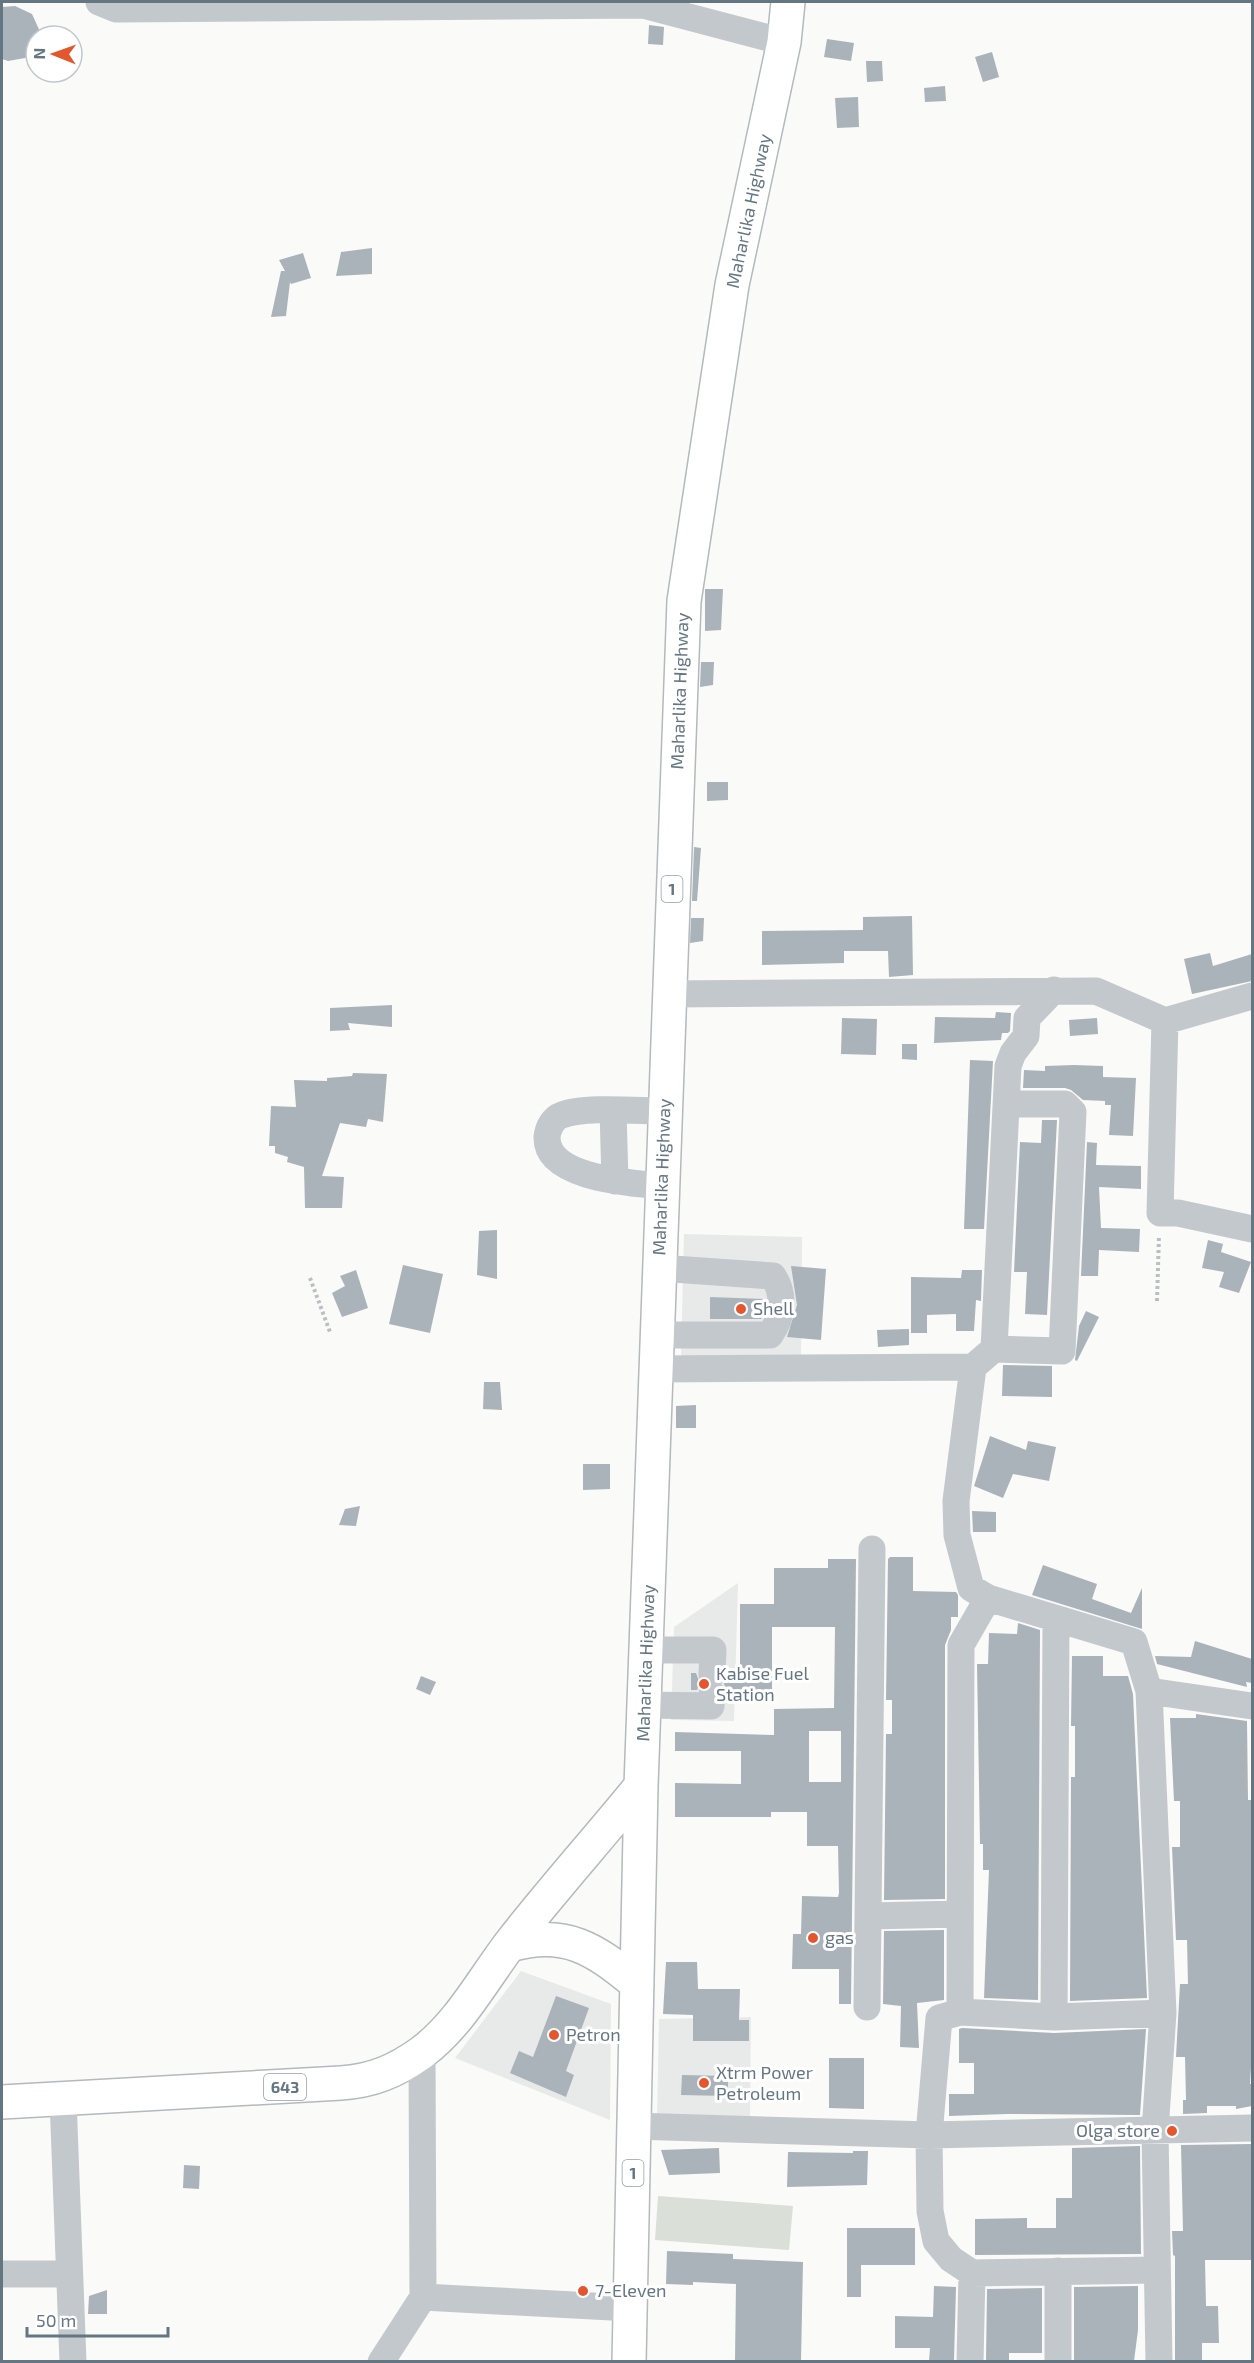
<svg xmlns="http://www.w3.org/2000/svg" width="1254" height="2363" viewBox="0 0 1254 2363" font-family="'Exo 2',sans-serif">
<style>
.built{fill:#e8e9e9}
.green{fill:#dadfd7}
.building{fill:#aab3b9;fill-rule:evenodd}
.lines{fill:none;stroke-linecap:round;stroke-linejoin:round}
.highway-casing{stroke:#b4b9bd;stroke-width:36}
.path{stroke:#bbbfc2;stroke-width:4;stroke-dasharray:3 3;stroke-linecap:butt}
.minor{stroke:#c3c8cc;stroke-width:27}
.highway{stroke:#fff;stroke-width:33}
.poi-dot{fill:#e4572e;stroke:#fff;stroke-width:2}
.labels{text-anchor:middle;stroke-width:6;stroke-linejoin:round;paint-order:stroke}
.shield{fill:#fff;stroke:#939fa8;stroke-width:1.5}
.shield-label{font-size:16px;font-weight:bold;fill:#657683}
.street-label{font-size:18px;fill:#657683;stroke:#fff}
.poi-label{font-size:18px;fill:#657683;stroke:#fff;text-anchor:start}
</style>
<rect width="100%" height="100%" fill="#fafaf8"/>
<!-- built -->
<path class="built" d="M684 1234 802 1237 801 1357H681Z
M738 1583 734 1721 671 1720 674 1627Z
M521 1971 611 2004 610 2120 455 2058Z
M751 2017 750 2118 657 2116 659 2019Z"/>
<!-- green -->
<path class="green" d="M658 2196 793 2206 789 2250 655 2240Z"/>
<!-- building -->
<path class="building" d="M15 6 32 14 42 36H36V48L25 58 8 61 2 59V7Z
M649 25 664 27 663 45 648 44Z
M827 39 854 43 851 61 824 57Z
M992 52 999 77 983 82 975 57Z
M866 61H882L883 81 867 82Z
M945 86 946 101 925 102 924 88Z
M858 97 859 127 837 128 835 98Z
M372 248V274L336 276 341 252Z
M303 253 311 278 291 284 290 282 286 316 271 317 281 271H285L279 260Z
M705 589H723L721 630 705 631Z
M701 662H714L713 685 700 687Z
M707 782H728V800L707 801Z
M694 847 701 848 697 901H692Z
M912 916 913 975 889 977 888 951H844V963L762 965V931L863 930V917Z
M691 918H704L703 941 690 943Z
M1210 953 1213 966 1252 954V981L1192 994 1184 959Z
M392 1005V1027L348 1023 350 1030 330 1031V1008Z
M996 1012 1011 1013 1010 1031 1008 1033H1002L1001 1040 934 1043 935 1017 995 1018Z
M842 1018 877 1019 876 1055 841 1054Z
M1097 1018 1098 1034 1070 1036 1069 1020Z
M902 1044H917V1060L902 1059Z
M970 1060 993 1061 984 1229H964Z
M1074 1065 1103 1066V1077L1136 1078 1133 1136 1109 1135 1111 1105H1105V1101L1083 1100 1071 1090 1065 1088H1023L1024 1070 1045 1071V1066Z
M353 1073 387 1074 383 1122 368 1119 366 1127 340 1123 322 1176 344 1177 342 1208H305L304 1167 287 1162 288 1157 275 1153V1146H269L271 1106 296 1107 294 1080 327 1081V1078L352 1076Z
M1042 1120H1057L1047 1315 1025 1314 1027 1272H1014L1020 1142 1041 1143Z
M1087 1142 1097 1143 1096 1165 1141 1166V1189L1099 1187 1101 1228 1140 1229 1139 1252 1099 1250 1098 1276H1081Z
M497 1230V1279L477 1275 479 1231Z
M1208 1240 1223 1244 1221 1252 1251 1262 1239 1293 1219 1287 1224 1272 1202 1268Z
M403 1265 443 1274 430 1333 389 1324Z
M791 1266 826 1269 821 1340 787 1337 797 1305Z
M356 1270 368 1308 342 1317 332 1293 345 1286 340 1276Z
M962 1270H982L981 1301 976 1300 974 1331H956V1314L927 1315V1333H911V1277L961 1278Z
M710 1297 765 1299 764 1310 761 1319H710Z
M1086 1311 1099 1317 1077 1361 1075 1360 1079 1326Z
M909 1329V1345L878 1347 877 1330Z
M1003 1365 1052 1366V1397L1002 1396Z
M484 1382H500L502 1410 483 1409Z
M696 1405V1428H676V1406Z
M990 1436 1026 1450 1028 1441 1056 1447 1049 1481 1013 1474 1003 1498 974 1486Z
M583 1464H610V1489L583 1490Z
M360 1506 356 1526 339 1525 345 1509Z
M972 1511 996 1512V1532H973Z
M890 1557H913V1591L956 1592 958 1595V1617H951V1630L945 1645V1899L884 1900 886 1734H892V1700H886L888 1559Z
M828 1559H856L851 2004H839V1969H792L793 1934H801L802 1896 838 1897 839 1893 838 1846H807V1812H771V1817H675V1783L741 1784V1751H675V1732L774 1735V1709L834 1708 835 1627H772V1703H740V1695L728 1694 724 1684 728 1674H740V1604H774V1568H828ZM809 1731H841V1782H809Z
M1043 1565 1097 1584 1092 1599 1131 1613 1142 1588V1629L1032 1595Z
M1018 1623 1040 1630 1038 2000 984 1998 989 1870H983V1844H980L977 1664H988L989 1633 1017 1634Z
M1195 1641 1252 1659V1683L1246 1682 1247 1687 1157 1664 1155 1656 1191 1657Z
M1072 1656H1103V1676H1128L1133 1694 1147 1998 1070 2001 1071 1777H1075V1726H1071Z
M691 1673H696L700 1684 697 1690H691Z
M421 1676 436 1682 430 1695 416 1689Z
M1196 1714 1247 1721 1248 1800H1252V2051L1250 2084H1252V2106L1236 2109V2106H1207V2113L1183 2114V2100H1186L1185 2057H1176L1180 1984H1188L1187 1940H1176L1172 1847H1180V1801H1174L1170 1718H1196Z
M944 1930V2000L917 2003 919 2048 900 2047 901 2006 883 2004 884 1931Z
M666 1962H697L698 1989H740L739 2020H749V2041H693V2015L663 2014Z
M556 1996 589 2008 566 2071 574 2075 566 2097 510 2073 519 2051 533 2057Z
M962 2028 1054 2033 1146 2029 1140 2115 1007 2114 949 2116V2094H974V2063H959V2029Z
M829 2058H864V2109L829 2108Z
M682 2075 728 2076V2096L681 2095Z
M1252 2144V2260H1205L1206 2306H1218L1219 2343H1202V2361H1175V2256L1173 2255 1172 2231H1183L1181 2145Z
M1140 2146 1141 2254 975 2255V2219L1027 2218V2228H1056V2198H1072V2148Z
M719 2148 720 2173 669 2175 661 2150Z
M853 2151H868L867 2185 787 2187 788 2152 853 2153Z
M184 2165 200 2166 199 2189 183 2188Z
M847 2228H915V2265H861V2297H847Z
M667 2251 733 2254V2259L803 2262 801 2361H735L736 2284 693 2282V2285L666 2284Z
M934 2286 956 2287 954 2361H929L930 2348H895V2316L933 2317Z
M1138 2286V2330L1134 2361H1074V2287Z
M1042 2288V2353H1009V2361H986L987 2289Z
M107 2290V2314H88L89 2296Z"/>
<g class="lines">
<defs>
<path id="highway" d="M510 1945C565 1929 595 1949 637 1984
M2 2102 341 2083C372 2081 396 2071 421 2053 459 2025 482 1981 510 1944 552 1890 598 1839 641 1786
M629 2362 641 1786 684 601 732 285 784 42 788 2"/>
</defs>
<!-- highway casing -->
<use href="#highway" class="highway-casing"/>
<!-- path -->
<path class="path" d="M310 1278 330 1332
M1157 1301 1159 1235"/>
<!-- minor -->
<path class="minor" d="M99 2 116 9 643 5 784 42
M668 994 1096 991 1165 1021 1252 996
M1165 1021 1160 1213H1178L1252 1229
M613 1110 615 1181
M662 1186C633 1183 546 1179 547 1137 548 1128 553 1118 562 1115 584 1106 639 1111 664 1111
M657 1335H770C783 1317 785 1294 773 1276L659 1268
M994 1349 1062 1351 1073 1112 1065 1104H1007
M973 1367 994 1349 1008 1066 1013 1053 1026 1036 1027 1018 1054 990
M656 1369 973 1367 956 1501 957 1535 971 1588 988 1598 1134 1642 1149 1691 1163 2013 1155 2131 1159 2362
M988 1598 961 1645 960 2012 939 2018 929 2135 930 2211 936 2241 951 2259 972 2273 1156 2270
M647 1650H713L712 1674
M1149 1691 1252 1706
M645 1705 711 1706 712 1694
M868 1916 960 1914
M867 2007 872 1549
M960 2012 1054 2017 1163 2013
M1054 2017 1056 1619
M422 2052 423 2297
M63 2099 73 2362
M633 2126 929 2135 1252 2128
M2 2274H69
M381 2362 423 2297 630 2308
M970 2362 972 2273
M1058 2362V2271"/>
<!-- highway -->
<use href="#highway" class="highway"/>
</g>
<!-- markers -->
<g class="poi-dot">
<circle cx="741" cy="1309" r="6"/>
<circle cx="704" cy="1684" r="6"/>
<circle cx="813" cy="1938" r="6"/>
<circle cx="554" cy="2035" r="6"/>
<circle cx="704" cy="2083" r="6"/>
<circle cx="1172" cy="2131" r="6"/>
<circle cx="583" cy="2291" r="6"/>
</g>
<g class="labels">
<!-- shield labels -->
<g class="shield">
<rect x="661.5" y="876" width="21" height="26" rx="4.5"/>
<rect x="264" y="2074" width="42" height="26" rx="4.5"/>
<rect x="622.5" y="2160" width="21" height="26" rx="4.5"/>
</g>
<g class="shield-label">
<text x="672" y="895">1</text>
<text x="285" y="2093">643</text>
<text x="633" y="2179">1</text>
</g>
<!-- street labels -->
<g class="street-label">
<text transform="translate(749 211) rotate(-78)" y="6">Maharlika Highway</text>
<text transform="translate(680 691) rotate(-88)" y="6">Maharlika Highway</text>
<text transform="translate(662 1177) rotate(-88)" y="6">Maharlika Highway</text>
<text transform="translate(646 1663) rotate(-88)" y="6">Maharlika Highway</text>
</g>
<!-- poi labels -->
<g class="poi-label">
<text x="753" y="1315">Shell</text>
<text x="716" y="1680">Kabise Fuel<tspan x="716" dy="21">Station</tspan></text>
<text x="825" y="1944">gas</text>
<text x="566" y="2041">Petron</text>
<text x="716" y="2079">Xtrm Power<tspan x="716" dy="21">Petroleum</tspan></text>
<text x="1160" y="2137" text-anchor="end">Olga store</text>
<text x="595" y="2297">7-Eleven</text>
</g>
</g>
<!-- border -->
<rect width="1254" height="2363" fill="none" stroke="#657683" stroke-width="6"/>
<!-- north arrow -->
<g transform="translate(54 54) rotate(271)"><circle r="28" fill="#ffffff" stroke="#c1c8cd" stroke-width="1.5"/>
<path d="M0-4.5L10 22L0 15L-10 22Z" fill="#e4572e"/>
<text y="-9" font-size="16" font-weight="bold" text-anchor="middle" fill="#657683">N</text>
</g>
<!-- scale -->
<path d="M27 2327v9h141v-9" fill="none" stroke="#657683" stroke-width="3"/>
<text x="36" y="2327" font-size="18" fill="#657683" stroke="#ffffff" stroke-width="4.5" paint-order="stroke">50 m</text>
</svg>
